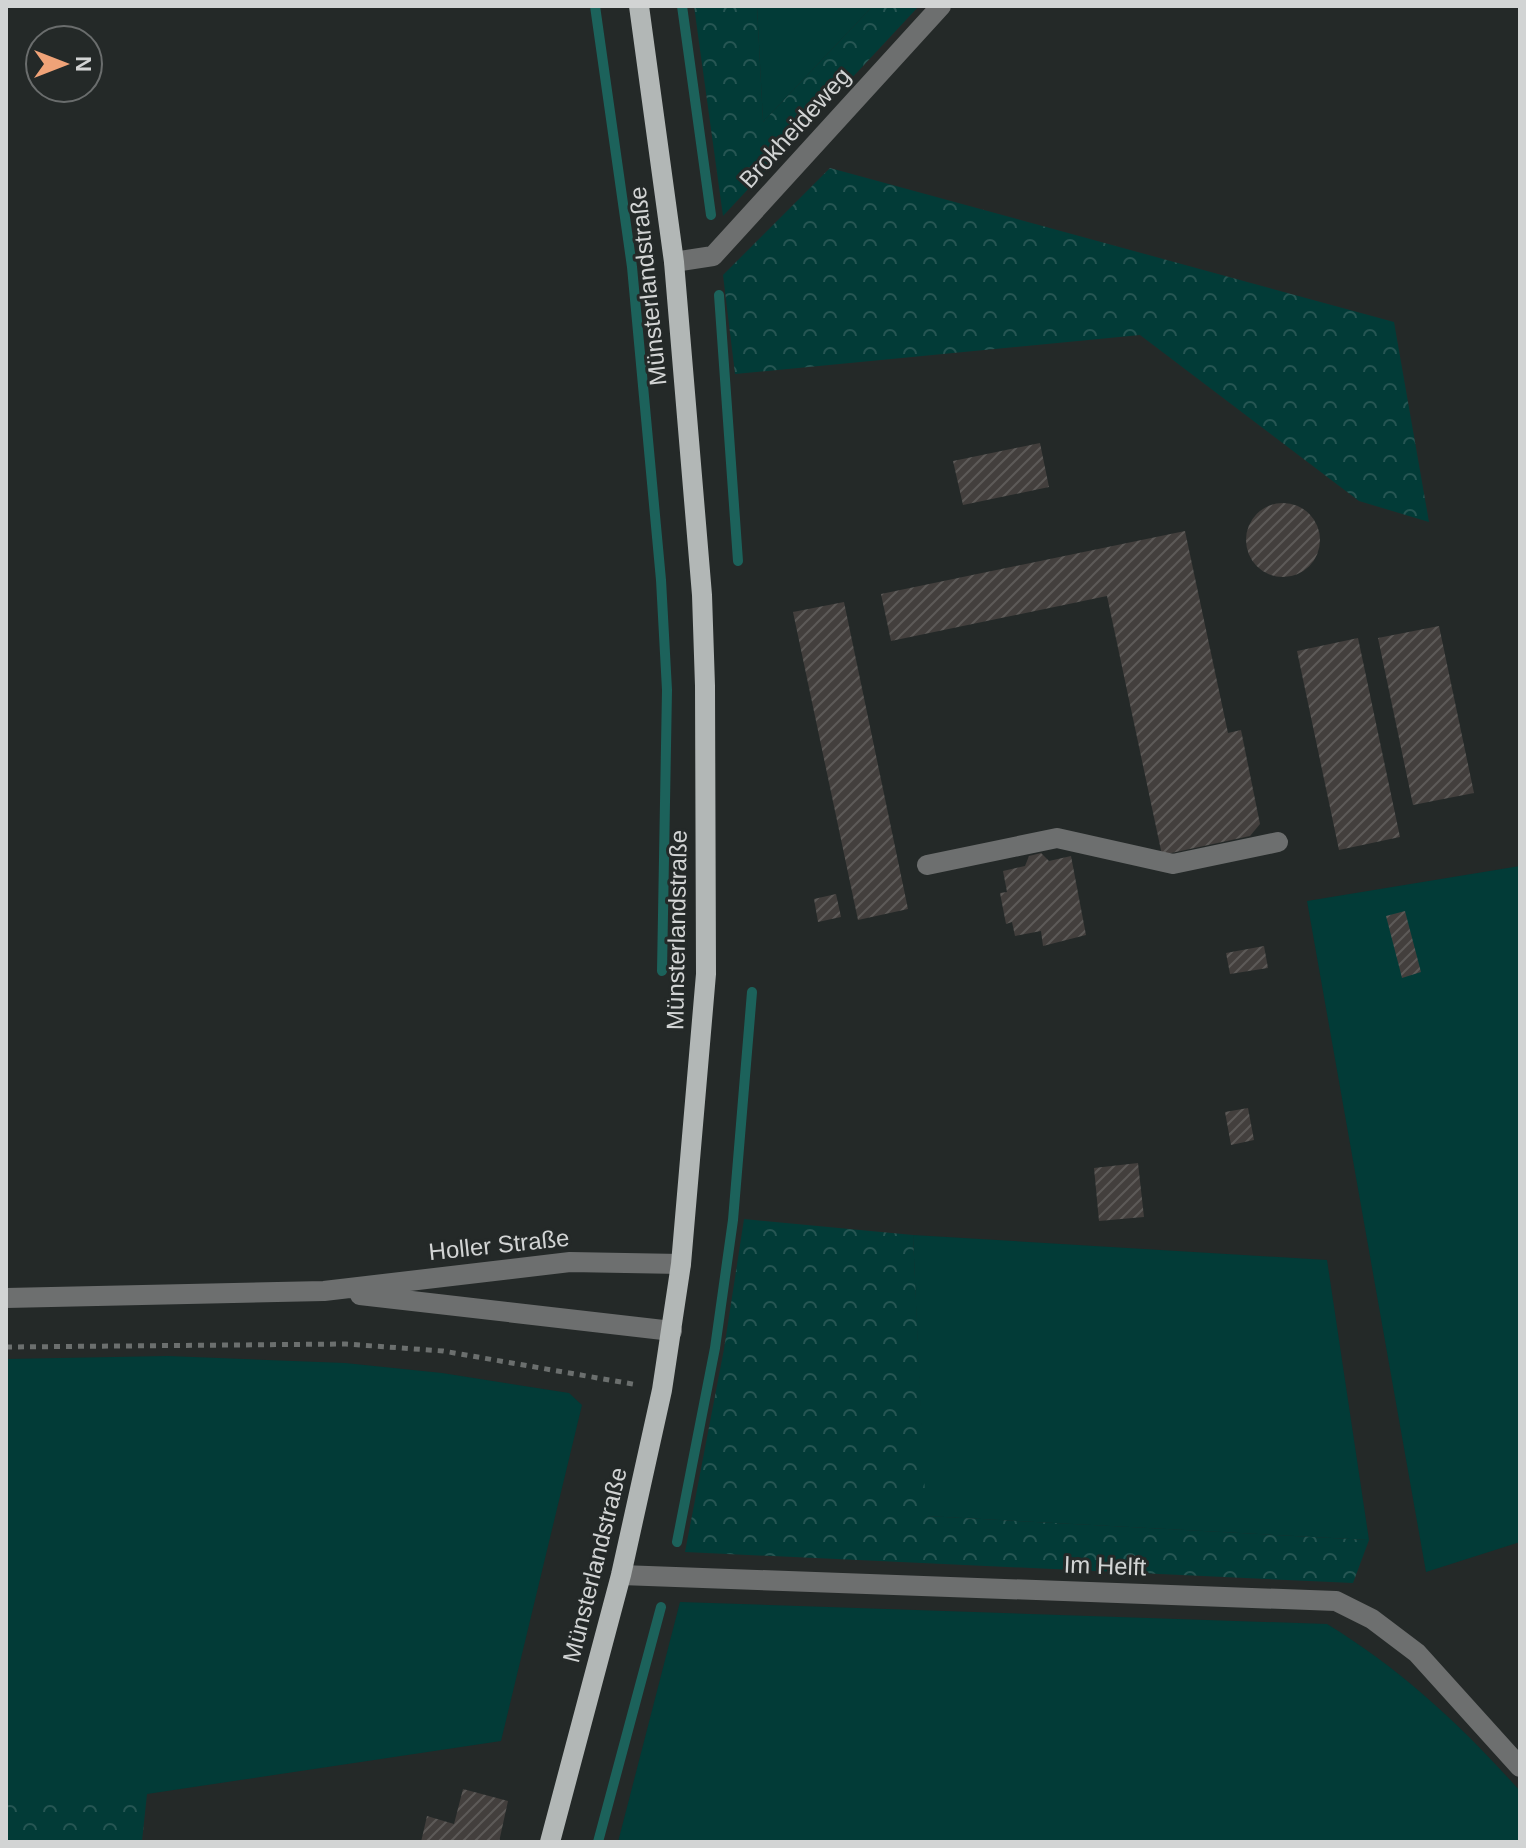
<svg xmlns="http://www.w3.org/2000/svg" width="1526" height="1848" viewBox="0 0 1526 1848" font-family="Helvetica,sans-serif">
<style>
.green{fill:#023b37}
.forest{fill:url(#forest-crowns)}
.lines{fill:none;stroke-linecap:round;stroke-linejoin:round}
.stream{stroke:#1c625b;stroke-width:10}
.building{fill:url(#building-hatch)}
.path{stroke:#6b6f6e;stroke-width:5;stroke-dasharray:6 6;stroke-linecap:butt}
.minor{stroke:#6d6f6f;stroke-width:20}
.major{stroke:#b2b7b6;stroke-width:20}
.labels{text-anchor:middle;stroke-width:6;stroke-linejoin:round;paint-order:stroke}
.street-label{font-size:24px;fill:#d2d4d4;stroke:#242928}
</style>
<defs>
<pattern id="forest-crowns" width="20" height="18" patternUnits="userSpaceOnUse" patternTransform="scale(2)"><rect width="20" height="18" fill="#023b37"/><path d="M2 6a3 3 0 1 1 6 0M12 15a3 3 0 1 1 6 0" fill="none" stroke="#265653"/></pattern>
<pattern id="building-hatch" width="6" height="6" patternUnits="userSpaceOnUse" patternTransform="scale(2)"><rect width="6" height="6" fill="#433f3d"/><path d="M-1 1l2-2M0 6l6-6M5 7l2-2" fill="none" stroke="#5d5a58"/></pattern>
</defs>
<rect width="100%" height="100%" fill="#242928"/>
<!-- green -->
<path class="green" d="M757 6H873L763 122Z
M1520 866V1542L1426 1572 1307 901Z
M913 1235 1327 1260 1369 1540 925 1516Z
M168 1356 345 1363 442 1373 569 1393 582 1405 501 1741 147 1794H6V1359Z
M680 1602 1327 1624C1401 1669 1462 1726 1520 1791V1842H618Z"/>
<!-- forest -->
<path class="forest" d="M694 6H757L763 122 873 6H919L723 216Z
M830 168 1394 322 1429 522 1359 501 1140 335 735 374 723 275Z
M744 1219 913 1235 926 1516 1369 1540 1353 1583 685 1552 724 1349Z
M6 1794H147L142 1841 6 1842Z"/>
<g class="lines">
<!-- stream -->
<path class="stream" d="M595 6 632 267 661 580 667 690 662 971
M682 6 711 215
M719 295 738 561
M677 1542 715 1348 733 1220 752 992
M598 1842 661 1607"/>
</g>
<!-- building -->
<path class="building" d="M1040 443 1049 487 963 505 953 461Z
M1246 540a37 37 0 1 1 74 0a37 37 0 1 1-74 0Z
M1185 531 1228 733 1241 730 1260 824 1250 836 1162 855 1107 596 891 641 881 594Z
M844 602 908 909 858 920 793 612Z
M1439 626 1474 793 1413 805 1378 638Z
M1358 638 1400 837 1339 850 1297 651Z
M1041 853 1049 861 1071 856 1086 935 1043 946 1041 931 1015 936 1012 922 1006 924 1000 893 1007 892 1003 871 1025 866 1029 856Z
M836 894 841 917 818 922 814 899Z
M1405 911 1421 972 1402 978 1386 916Z
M1264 946 1268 968 1230 974 1226 953Z
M1248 1108 1254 1140 1231 1145 1225 1112Z
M1138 1163 1144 1217 1099 1221 1094 1168Z
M463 1789 508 1801 499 1842H421L427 1816 454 1824Z"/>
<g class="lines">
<!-- path -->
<path class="path" d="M6 1347 346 1344 443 1351 638 1385"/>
<!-- minor -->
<path class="minor" d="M674 262 713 256 941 6
M927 865 1057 838 1173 864 1278 842
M360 1295 672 1331
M6 1298 324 1291 570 1262 681 1264
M621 1575 1336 1601 1372 1619 1417 1653 1520 1767"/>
<!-- major -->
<path class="major" d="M550 1842 621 1575 662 1390 681 1264 706 974 705 686 702 595 674 262 639 6"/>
</g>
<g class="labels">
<!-- street labels -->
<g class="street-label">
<text transform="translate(795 128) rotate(-48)" y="8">Brokheideweg</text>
<text transform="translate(648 286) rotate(-96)" y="8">Münsterlandstraße</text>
<text transform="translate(677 930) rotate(-89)" y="8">Münsterlandstraße</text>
<text transform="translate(499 1245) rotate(-6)" y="8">Holler Straße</text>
<text transform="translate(595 1565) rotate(-76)" y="8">Münsterlandstraße</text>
<text transform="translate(1105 1566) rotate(2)" y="8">Im Helft</text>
</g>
</g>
<!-- border -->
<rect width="1526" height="1848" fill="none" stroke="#d2d4d4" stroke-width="16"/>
<!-- north arrow -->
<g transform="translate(64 64) rotate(90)"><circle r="38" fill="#242928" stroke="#6a6d6d" stroke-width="2"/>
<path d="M0-6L14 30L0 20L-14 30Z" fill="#f0a378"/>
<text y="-12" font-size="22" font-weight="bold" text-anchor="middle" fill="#d2d4d4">N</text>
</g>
</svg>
